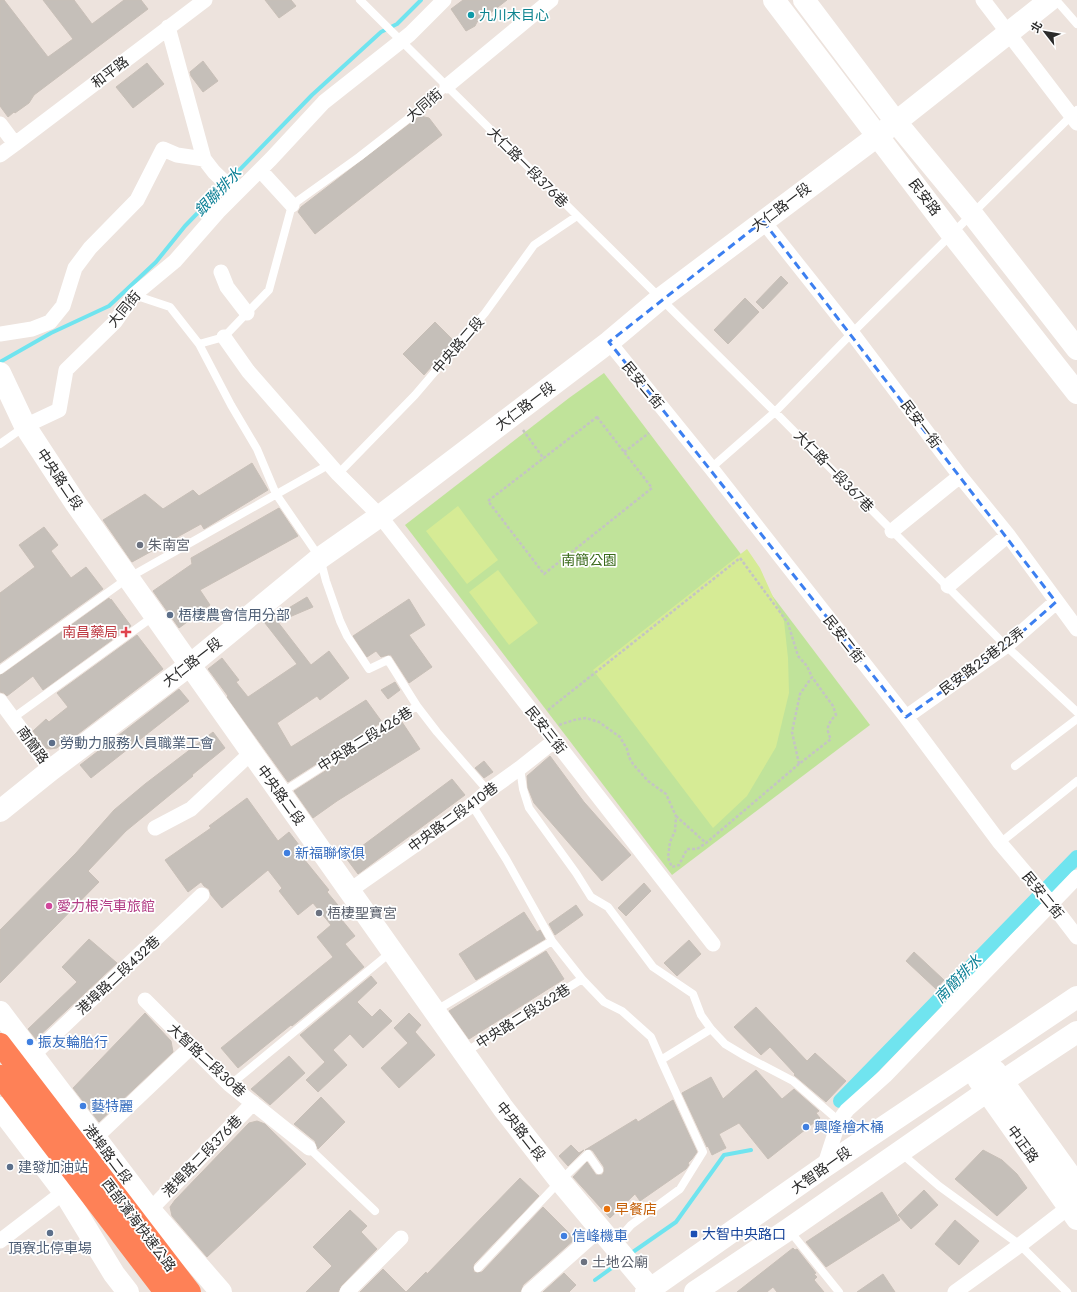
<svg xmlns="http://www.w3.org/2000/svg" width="1077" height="1292" viewBox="0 0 1077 1292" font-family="Jost,'Noto Sans TC',sans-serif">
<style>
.green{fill:#c0e39a}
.pitch{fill:#d6eb95}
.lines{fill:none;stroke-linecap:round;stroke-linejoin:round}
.stream{stroke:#70e4ef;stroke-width:4}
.canal{stroke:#70e4ef;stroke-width:14}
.building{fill:#c5bfb9;stroke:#c8bfb7}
.path{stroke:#c4c4c4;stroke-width:2.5;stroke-dasharray:3 2;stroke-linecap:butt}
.lane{stroke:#fff;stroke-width:8}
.street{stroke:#fff;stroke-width:15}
.secondary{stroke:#fff;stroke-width:22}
.highway{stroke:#fe8157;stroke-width:22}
.marked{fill:none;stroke:#3c7ff0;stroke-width:3;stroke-dasharray:8 5;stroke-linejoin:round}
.culture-dot{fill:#0f9aa8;stroke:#fff;stroke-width:1.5}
.worship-dot{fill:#6b7280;stroke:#fff;stroke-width:1.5}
.service-dot{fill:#5c6f8a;stroke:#fff;stroke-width:1.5}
.health-dot{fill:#e0444e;stroke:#fff;stroke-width:1.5}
.shop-dot{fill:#3f7fe0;stroke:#fff;stroke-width:1.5}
.hotel-dot{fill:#d1479c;stroke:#fff;stroke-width:1.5}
.food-dot{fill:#e8710a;stroke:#fff;stroke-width:1.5}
.transit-dot{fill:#1a4fb4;stroke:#fff;stroke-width:1.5}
.labels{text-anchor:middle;stroke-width:3.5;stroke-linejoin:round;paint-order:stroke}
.culture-label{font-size:14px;fill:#0d838f;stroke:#fff;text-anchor:start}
.street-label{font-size:14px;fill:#2b2b2b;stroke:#fff}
.worship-label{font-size:14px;fill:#5b616d;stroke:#fff;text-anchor:start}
.park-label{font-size:14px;fill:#39691a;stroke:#fff}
.service-label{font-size:14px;fill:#4e5e75;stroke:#fff;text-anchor:start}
.health-label{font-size:14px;fill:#be3a42;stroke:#fff;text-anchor:end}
.shop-label{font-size:14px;fill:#366cbe;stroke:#fff;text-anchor:start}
.hotel-label{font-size:14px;fill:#b23c85;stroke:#fff;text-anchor:start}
.food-label{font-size:14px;fill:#c56008;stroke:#fff;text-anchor:start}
.transit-label{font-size:14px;fill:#164399;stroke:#fff;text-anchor:start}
.water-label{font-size:15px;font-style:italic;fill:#0d8096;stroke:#fff}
</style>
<rect width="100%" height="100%" fill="#ede3dd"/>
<!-- green -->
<path class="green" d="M604 373 870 725 672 875 405 525 569 398Z"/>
<!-- pitch -->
<path class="pitch" d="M458 506 498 560 467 584 426 531Z
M747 549 760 568 784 621 788 658 789 693 776 747 747 796 713 828 593 670Z
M498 570 538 623 509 645 469 592Z"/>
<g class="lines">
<!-- stream -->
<path class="stream" d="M0 362 51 333 109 306 156 262 185 226 312 95 381 32 397 24 421 0
M630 1254 676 1222 724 1155 751 1150
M595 1280 620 1262"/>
<!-- canal -->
<path class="canal" d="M840 1101 1077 857"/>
</g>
<!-- building -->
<path class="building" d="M0 0H4L48 57 73 39 43 0H74L92 24 124 0H141L148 9 34 95 29 103 15 113 14 112 8 117 0 106Z
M265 0H291L296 6 279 18Z
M463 0H507L489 14 487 17H484L477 22 475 26 466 31 451 9Z
M203 61 218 81 203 92 191 76 190 72Z
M147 63 164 84 133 108 116 87Z
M420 116 429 118 442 135 315 234 298 212 301 207Z
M781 276 788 283 763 309 756 302Z
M745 298 759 312 728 344 714 330Z
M435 322 454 341 424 375 403 354Z
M252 463 268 490 204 529 201 524 132 562 103 520 145 494 163 509 193 490 199 496Z
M279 508 298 536 200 590 210 605 179 628 153 591 192 564 191 558Z
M44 527 58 545 51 551 71 578 86 567 103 589 0 663V593L35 567 19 545Z
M307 597 313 607 280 621 277 615Z
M109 598 110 600 111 599 131 626 43 690 33 676 7 696 4 693 0 692V675L3 674Z
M409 599 425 625 409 635 432 667 409 683 391 655H388L381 657 376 651 367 657 353 636Z
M274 617 311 665 329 651 349 678 320 700 317 696 277 723 291 747 366 700 382 722 288 782 227 697 228 696 208 669 222 658 239 680 236 682 248 697 297 664 265 623Z
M137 635 163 669 70 740 69 738 57 748 50 749 46 748 33 731 46 719 49 722 68 707 57 693Z
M395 682 400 690 388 699 381 690Z
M179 689 189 701 91 778 80 765Z
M402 722 420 749 337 801 313 818 294 791Z
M213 732 225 748 192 775 193 776 126 831 88 871 99 882 0 983V930L76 853 114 810 145 784Z
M550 756 584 802 631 855 602 881 534 803 528 788 527 776Z
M484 761 493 772 484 778 475 768Z
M452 779 465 795 358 874 346 858Z
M247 798 278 841 289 832 299 845 295 848 329 890 327 892 342 910 337 914 355 936 345 944 364 967 292 1026 291 1025 238 1068 221 1048 333 957 317 937 331 925 313 903 298 915 279 891 282 888 268 870 222 908 211 895 209 889 204 886 201 882 188 892 165 860 211 828 209 826Z
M644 883 651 891 626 916 618 908Z
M576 905 583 915 555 935 549 924Z
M524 912 537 932 540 930 545 939 476 980 459 954Z
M89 939 117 963 36 1039 28 1029 77 982 62 967Z
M689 940 701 954 677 976 664 963Z
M546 951 564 979 469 1039 449 1011Z
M914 952 944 980 936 989 906 961Z
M371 976 377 983 357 1002 372 1017 380 1009 392 1021 363 1048 350 1034 333 1050 347 1065 318 1092 306 1080 325 1062 300 1035Z
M756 1007 807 1061 815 1053 846 1081 826 1102 794 1075 795 1074 770 1047 761 1055 734 1027Z
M145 1013 171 1041 173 1052 99 1122 73 1088Z
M409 1013 421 1025 415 1032 435 1055 399 1088 381 1068 408 1043 394 1028Z
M289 1056 305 1073 270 1105 251 1089Z
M756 1070 782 1099 794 1089 819 1111 816 1113 820 1118 768 1159 739 1123 719 1134 726 1148 712 1155 708 1146 707 1147 682 1093 711 1077 723 1099Z
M321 1097 345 1122 318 1149 315 1141 294 1124Z
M673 1100 697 1152 692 1159 688 1163 689 1165 686 1169 640 1201 635 1194 610 1218 573 1177 587 1162 596 1175H602L604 1172V1167L593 1151 590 1149 585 1150 636 1119 638 1122Z
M257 1121 265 1124 270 1129 306 1164 207 1257 172 1216 170 1207 175 1200 249 1123Z
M571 1145 579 1153 584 1150 568 1166 559 1156Z
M983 1150 1002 1160 1017 1174 1027 1188 997 1216 955 1179Z
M520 1178 539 1196 474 1264 473 1267 474 1272 477 1273 482 1272 543 1207 575 1239 523 1285 520 1292H360L383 1269 406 1292 426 1272 427 1274Z
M924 1190 938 1205 911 1229 898 1215Z
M882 1192 900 1220 826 1267 806 1242Z
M350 1210 367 1226 361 1232 377 1249 341 1286 338 1292H306L332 1266 313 1247Z
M955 1220 979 1241 959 1265 935 1244Z
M793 1248 795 1250 797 1249 816 1273 814 1274 817 1277 814 1280 824 1292H777L773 1287 767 1292H737Z
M564 1273 576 1285 569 1292H543Z
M883 1274 895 1292H857Z"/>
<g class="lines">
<!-- path -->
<path class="path" d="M597 417 652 488 544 574 488 501Z
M523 430 544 459
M624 452 649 433
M548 710 740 558 788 623 798 656 807 666 812 677 800 694 792 732 799 764 831 739C825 729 828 723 836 715L833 706 812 677
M559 725 574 720 586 718 599 722 620 737 627 749 629 757 633 764 648 781 666 794 676 816 675 831 670 842 668 858 672 867 679 865 687 849H697L706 843 799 764
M676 816 706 843"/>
<!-- lane -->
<path class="lane" d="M360 0 775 412 1006 646 1077 712
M1056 0 1077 24
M134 295 170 307 199 344 231 405 257 449 276 494 320 558 326 581 340 621 347 636 369 669 388 660 417 706
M199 344 224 337 269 290 292 205 359 157 427 104 447 86
M0 444 24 427
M711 468 775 412 852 333 1077 110
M338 474 415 395 485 313 534 245 577 216
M0 670 128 578 330 464
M13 718 154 616
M1015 766 1077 719
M520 768 523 789 529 808 576 873 591 897 608 907 653 967 693 994 701 1015 711 1029 725 1044 745 1056 793 1081 839 1121
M281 793 417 706 437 732 488 791
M472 805 506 859 552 941 582 979 604 1002 622 1011 651 1037 661 1060 711 1029
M1000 843 1077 781
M435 1011 552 941
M464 1053 582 979
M230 1085 391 952
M309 1148 375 1211
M901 1153 939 1186 1020 1245 1067 1292
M789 1230 839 1292
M615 1243 631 1225 680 1189 703 1152 661 1060
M478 1268 560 1181 588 1154 599 1170"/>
<!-- street -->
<path class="street" d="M983 0 1077 123
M168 27 204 159 214 172 236 193
M447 86 551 0
M0 124 15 144 0 155
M15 144 205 0
M260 170 292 205
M763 221 852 333 960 476 1008 535 1077 629
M221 272 227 287 247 313
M0 334 32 329 50 322 63 306 75 268 90 248 137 200 163 149 177 155 204 159
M224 337 248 371 338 474 380 516 713 944
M609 342 711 468 906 717 1000 843 1051 903 1077 937
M25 426 59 410 66 370 115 322 134 295 175 261 218 212 271 159 324 102 410 34 444 0
M892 531 960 476
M948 586 1008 535
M0 701 51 770
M906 717 1006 646 1056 602
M155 828 191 809 251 753
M349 891 472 805 488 791 520 768 554 741
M145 1000 230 1085 309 1148
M33 1055 202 895
M96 1137 191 1047
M824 1167 839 1121 847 1110 885 1076 1077 877
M150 1210 253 1103
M0 1241 64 1192
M347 1292 401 1238
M529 1292 600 1229
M955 1292 1020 1245 1069 1207 1077 1199"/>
<!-- secondary -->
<path class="secondary" d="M774 0 952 234 1077 393
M804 0 896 122 972 214 1077 349
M0 373 25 426 76 504 503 1108 560 1181 653 1292
M0 811 51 770 190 665 320 558 380 516 609 342 660 299 896 122 1050 0
M0 1012 150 1210 221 1292
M995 1071 1077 1185
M978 1079 1077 1219
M0 1108 64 1192 114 1274 128 1292
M646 1292 824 1167 1077 997
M695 1292 789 1229 986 1092 1077 1032"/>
<!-- highway -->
<path class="highway" d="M0 1044 190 1292
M0 1076 165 1292"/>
</g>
<!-- marked area -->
<path class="marked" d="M763 221 1056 602 1006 646 906 717 609 342Z"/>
<!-- markers -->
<circle class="culture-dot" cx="471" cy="15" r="4"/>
<g class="worship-dot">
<circle cx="140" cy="545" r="4"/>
<circle cx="319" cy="913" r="4"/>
<circle cx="584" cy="1262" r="4"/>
</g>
<g class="service-dot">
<circle cx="170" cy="615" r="4"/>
<circle cx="52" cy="743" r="4"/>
<circle cx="10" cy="1167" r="4"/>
<circle cx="50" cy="1233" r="4"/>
</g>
<path class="health-dot" d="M124 626h4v4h4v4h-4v4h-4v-4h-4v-4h4z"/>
<g class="shop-dot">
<circle cx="287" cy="853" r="4"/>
<circle cx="30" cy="1042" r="4"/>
<circle cx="83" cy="1106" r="4"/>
<circle cx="806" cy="1127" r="4"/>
<circle cx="564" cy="1236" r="4"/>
</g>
<circle class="hotel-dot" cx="49" cy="906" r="4"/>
<circle class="food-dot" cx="607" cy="1209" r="4"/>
<rect class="transit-dot" x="690" y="1230" width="8" height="8" rx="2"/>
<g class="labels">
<!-- culture labels -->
<g class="culture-label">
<text x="479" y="20">九川木目心</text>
</g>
<!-- street labels -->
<g class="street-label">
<text transform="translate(110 72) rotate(-37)" y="5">和平路</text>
<text transform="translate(424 105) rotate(-40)" y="5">大同街</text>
<text transform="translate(528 167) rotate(45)" y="5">大仁路一段376巷</text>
<text transform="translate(925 197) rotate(53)" y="5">民安路</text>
<text transform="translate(781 207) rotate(-37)" y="5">大仁路一段</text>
<text transform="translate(124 309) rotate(-50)" y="5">大同街</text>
<text transform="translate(458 345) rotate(-49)" y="5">中央路二段</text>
<text transform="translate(643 385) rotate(51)" y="5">民安二街</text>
<text transform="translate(525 406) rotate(-37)" y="5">大仁路一段</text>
<text transform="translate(921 424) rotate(53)" y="5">民安一街</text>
<text transform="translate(834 471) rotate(46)" y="5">大仁路一段367巷</text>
<text transform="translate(60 479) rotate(56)" y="5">中央路二段</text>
<text transform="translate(844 639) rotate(52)" y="5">民安二街</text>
<text transform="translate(982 661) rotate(-37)" y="5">民安路25巷22弄</text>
<text transform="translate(192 662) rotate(-38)" y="5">大仁路一段</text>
<text transform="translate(546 730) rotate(52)" y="5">民安三街</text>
<text transform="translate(365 739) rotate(-32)" y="5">中央路二段426巷</text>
<text transform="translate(33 745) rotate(54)" y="5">南簡路</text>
<text transform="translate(281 795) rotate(54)" y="5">中央路二段</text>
<text transform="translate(453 817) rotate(-36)" y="5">中央路二段410巷</text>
<text transform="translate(1043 895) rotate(51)" y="5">民安二街</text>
<text transform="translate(118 975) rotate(-43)" y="5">港埠路二段432巷</text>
<text transform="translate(523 1016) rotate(-32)" y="5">中央路二段362巷</text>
<text transform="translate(207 1060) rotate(43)" y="5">大智路二段30巷</text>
<text transform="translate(521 1131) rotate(52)" y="5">中央路二段</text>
<text transform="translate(1023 1144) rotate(54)" y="5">中正路</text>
<text transform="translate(108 1154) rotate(53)" y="5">港埠路二段</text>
<text transform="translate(202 1156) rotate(-46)" y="5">港埠路二段376巷</text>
<text transform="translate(821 1170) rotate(-35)" y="5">大智路一段</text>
<text transform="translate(139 1225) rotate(53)" y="5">西部濱海快速公路</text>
</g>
<!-- worship labels -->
<g class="worship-label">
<text x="148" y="550">朱南宮</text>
<text x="327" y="918">梧棲聖寶宮</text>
<text x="592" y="1267">土地公廟</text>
</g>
<!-- park labels -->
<g class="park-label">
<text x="589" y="565">南簡公園</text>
</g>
<!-- service labels -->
<g class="service-label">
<text x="178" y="620">梧棲農會信用分部</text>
<text x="60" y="748">勞動力服務人員職業工會</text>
<text x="18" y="1172">建發加油站</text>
<text x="50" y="1253" text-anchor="middle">頂寮北停車場</text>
</g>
<!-- health labels -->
<g class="health-label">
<text x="118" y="637">南昌藥局</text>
</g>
<!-- shop labels -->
<g class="shop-label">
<text x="295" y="858">新福聯傢俱</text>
<text x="38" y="1047">振友輪胎行</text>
<text x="91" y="1111">藝特麗</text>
<text x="814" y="1132">興隆檜木桶</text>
<text x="572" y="1241">信峰機車</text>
</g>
<!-- hotel labels -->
<g class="hotel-label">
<text x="57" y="911">愛力根汽車旅館</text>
</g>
<!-- food labels -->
<g class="food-label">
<text x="615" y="1214">早餐店</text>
</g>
<!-- transit labels -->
<g class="transit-label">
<text x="702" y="1239">大智中央路口</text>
</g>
<!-- water labels -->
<g class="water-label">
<text transform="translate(218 192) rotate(-46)" y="5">銀聯排水</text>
<text transform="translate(958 979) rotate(-46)" y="5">南簡排水</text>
</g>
</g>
<!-- north arrow -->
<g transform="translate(1045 32) rotate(301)" stroke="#ffffff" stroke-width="3" paint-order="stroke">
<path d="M0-3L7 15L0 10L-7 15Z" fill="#2b2b2b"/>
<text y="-6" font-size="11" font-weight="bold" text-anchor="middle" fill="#2b2b2b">北</text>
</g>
</svg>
